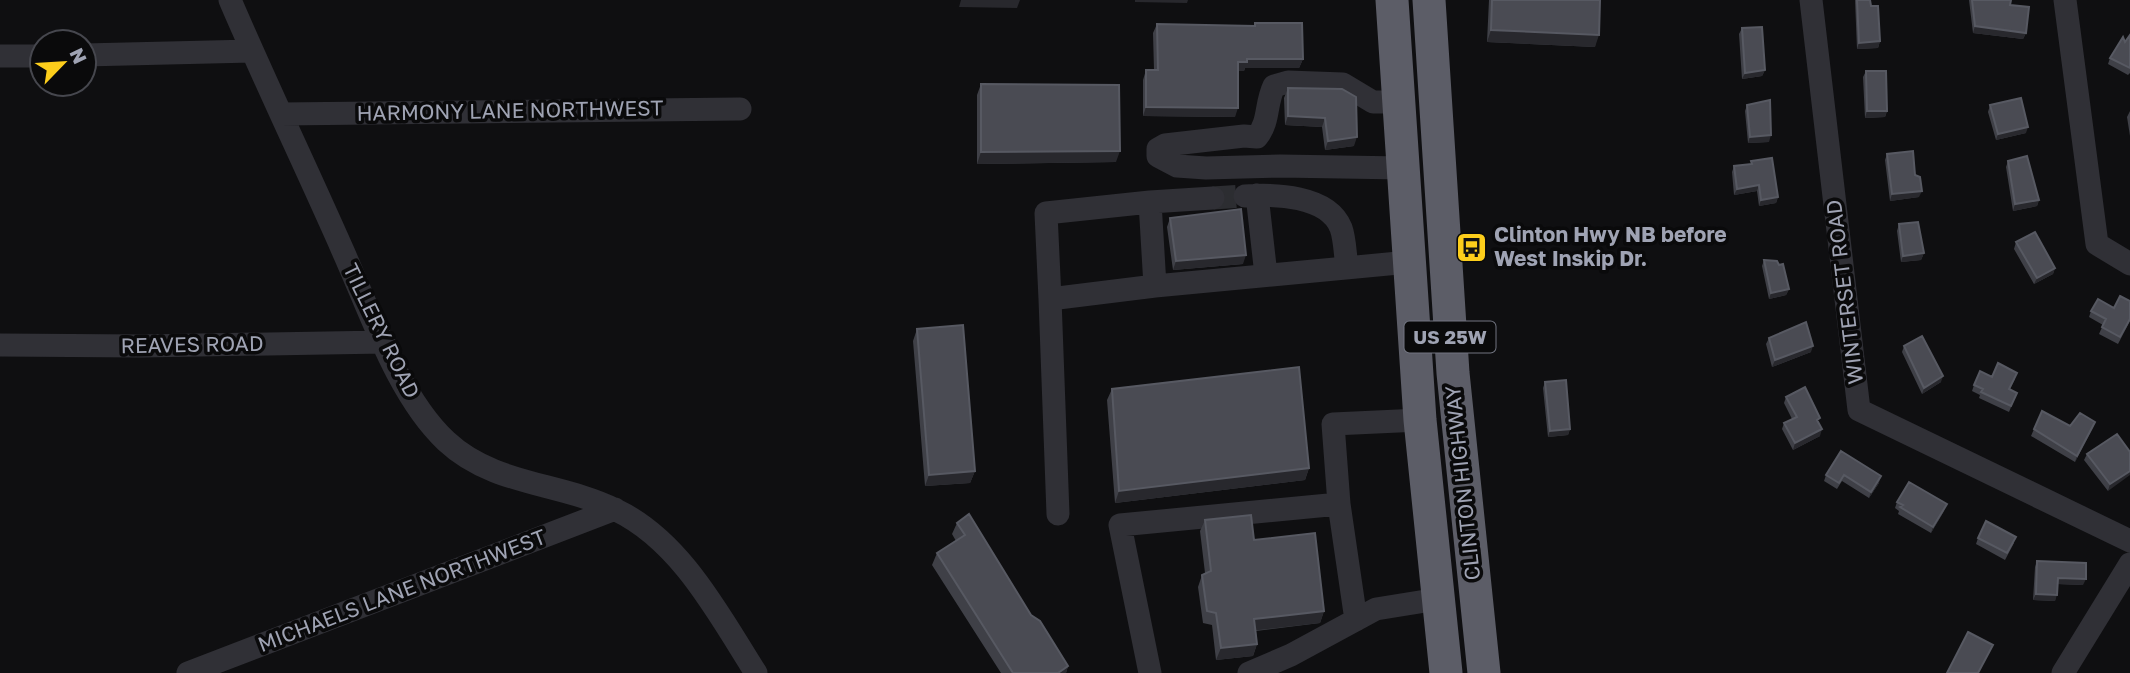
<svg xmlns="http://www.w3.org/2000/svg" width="2130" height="673" viewBox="0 0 2130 673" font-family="'Golos Text',sans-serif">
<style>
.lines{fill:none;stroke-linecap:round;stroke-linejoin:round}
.minor-tunnel{stroke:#2c2d31;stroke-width:23;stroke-dasharray:23 11;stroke-linecap:butt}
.minor{stroke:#303036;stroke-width:23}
.highway{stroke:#5c5d67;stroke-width:33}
.wall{fill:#3f4047}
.shaded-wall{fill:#28282d}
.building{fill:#4a4b53;stroke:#575962;stroke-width:2}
.labels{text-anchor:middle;stroke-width:7;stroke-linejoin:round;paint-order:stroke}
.shield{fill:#0a0a0b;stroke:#727581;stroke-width:2}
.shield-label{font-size:19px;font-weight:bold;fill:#9fa3b3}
.street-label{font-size:21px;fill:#9fa3b3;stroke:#0a0a0b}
.poi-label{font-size:21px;font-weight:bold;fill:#9fa3b3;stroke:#0a0a0b;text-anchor:start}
</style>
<rect width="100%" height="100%" fill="#0f0f11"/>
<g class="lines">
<!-- minor-tunnel -->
<path class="minor-tunnel" d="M1213 198 1245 196"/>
<!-- minor -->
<path class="minor" d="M230 0C266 84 306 167 343 251 370 311 398 396 446 441 494 486 560 482 616 510 681 541 719 615 756 673
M1811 0 1859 410 2130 541
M2065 0 2097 244 2130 264
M84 55 252 51
M0 56H42
M1399 102H1373L1343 84 1288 82 1274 86C1265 105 1270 120 1257 137L1244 136 1165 145 1158 149V156L1177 166 1206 168 1280 166 1403 168
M281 114 740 109
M1257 195 1266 275
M1245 196C1274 194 1328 195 1341 228 1345 239 1345 254 1347 267
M1150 202 1155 286 1409 262
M1155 286 1050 299 1046 213 1150 202 1213 198
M1050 299 1058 514
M0 345 141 346 384 342
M1339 504 1356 620
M188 673 615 509
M1150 673 1120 525 1339 504 1333 424 1420 420
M1249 673 1291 655 1376 609 1438 599
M2063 673 2130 564"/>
<!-- highway -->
<path class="highway" d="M1392 0 1420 420 1446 673
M1429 0 1453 373 1484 673"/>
</g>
<!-- wall -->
<path class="wall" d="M1489 0H1600L1595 47 1487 42Z
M1855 0H1870L1871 6 1880 41 1878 48 1857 49Z
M1969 0H2011L2010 5 2026 33 2023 39 1973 33Z
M1255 23 1303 59 1299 68H1245L1244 71H1238L1235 117 1143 116V80L1146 70H1154L1153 33 1157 24 1254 26Z
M1742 28 1765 70 1762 76 1742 79 1739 34Z
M2130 35V73L2128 75 2108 64 2110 58 2125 42Z
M1866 71 1887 111 1885 117 1865 118 1863 77Z
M981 84 1116 162 977 164V95Z
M1288 88 1342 89 1354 146 1325 150 1322 127 1285 125 1284 98Z
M1747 105 1769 142 1748 143 1745 111Z
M1990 105 2026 133 1996 140 1988 112Z
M2130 111V136L2127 117Z
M1887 154 1915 175 1919 197 1890 201 1885 160Z
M1751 161 1778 197 1776 203 1759 206 1757 191 1734 195 1732 172 1734 166 1751 164Z
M2008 161 2039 200 2037 206 2013 211 2006 167Z
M1170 218 1243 264 1173 270 1167 227Z
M1899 224 1924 253 1921 260 1901 262 1897 231Z
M2016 242 2055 268 2053 274 2034 284 2014 249Z
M1764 260 1779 265 1789 289 1786 295 1769 299 1762 266Z
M2091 311 2130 321 2118 344 2099 334 2103 325 2089 317Z
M917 329 975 471 970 483 925 486 913 341Z
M1769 338 1811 352 1772 367 1766 344Z
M1904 346 1941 382 1922 394 1902 352Z
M1992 377 2015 379 2010 389 2017 393 2009 412 1979 398 1980 395 1972 391 1974 385Z
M1545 382 1570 429 1568 435 1548 437 1543 388Z
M1112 389 1309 468 1305 480 1115 503 1107 400Z
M1786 397 1820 436 1793 450 1782 429 1784 423 1792 419 1784 403Z
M2095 422 2075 462 2031 436 2034 429 2070 426Z
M1841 451 1879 483 1869 498 1842 481 1837 489 1824 481 1826 475Z
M2130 452 2108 491 2084 460 2087 454Z
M1897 502 1944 511 1931 533 1898 514 1899 511 1895 508Z
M1205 520 1254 540 1324 611 1320 623 1256 631 1257 644 1253 656 1216 660 1212 625 1203 623 1198 587 1202 575 1205 573 1200 531Z
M957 523 1031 615 1068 666 1066 673H1001L932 565 937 553 956 541 952 534Z
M1978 538 2014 543 2005 560 1976 544Z
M2037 561 2083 585 2058 584 2055 601 2033 600 2035 567Z"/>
<!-- shaded-wall -->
<path class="shaded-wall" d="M961 0H1020L1017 8 959 7Z
M1135 0H1188L1187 3 1135 2Z
M1975 26 2026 33 2023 39 1973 33Z
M1491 30 1599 35 1595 47 1487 42Z
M1880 41 1878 48 1857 49 1859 43Z
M1247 59H1303L1299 68H1245L1244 71H1235L1238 62Z
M1765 70 1762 76 1742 79 1745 73Z
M1146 107 1238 108 1235 117 1143 116Z
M1867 111H1887L1885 117 1865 118Z
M1288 116 1325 118 1322 127 1285 125Z
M2028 127 2026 133 1996 140 1998 134Z
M1771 135 1769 142 1748 143 1750 137Z
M1357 137 1354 146 1325 150 1328 141Z
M1120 151 1116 162 977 164 981 152Z
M1759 185 1757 191 1734 195 1737 189Z
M1922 191 1919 197 1890 201 1892 194Z
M1778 197 1776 203 1759 206 1761 200Z
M2039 200 2037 206 2013 211 2015 204Z
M1924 253 1921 260 1901 262 1903 256Z
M1246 255 1243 264 1173 270 1176 261Z
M2055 268 2053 274 2034 284 2037 278Z
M1789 289 1786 295 1769 299 1771 293Z
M1813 346 1811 352 1772 367 1775 360Z
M1943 376 1941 382 1922 394 1924 388Z
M2095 422 2093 428 2075 462 2077 456Z
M1570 429 1568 435 1548 437 1550 431Z
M1822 429 1820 436 1793 450 1795 443Z
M1309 468 1305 480 1115 503 1119 491Z
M975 471 970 483 925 486 929 475Z
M2130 471V475L2108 491 2110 484Z
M1881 476 1879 483 1869 498 1871 492Z
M1947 504 1944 511 1931 533 1933 527Z
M2058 578 2086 579 2083 585 2056 584Z
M2036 594 2057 595 2055 601 2033 600Z
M1324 611 1320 623 1250 631 1254 619Z
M1257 644 1253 656 1216 660 1221 648Z
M1068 666 1066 673H1058Z"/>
<!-- building -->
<path class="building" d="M1492 0H1600L1599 35 1491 30Z
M1857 0H1870L1871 6H1878L1880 41 1859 43Z
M1972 0H2011L2010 5 2029 7 2026 33 1975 26Z
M1255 23H1302L1303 59H1247V62H1238V108L1146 107V70H1158L1157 24 1255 26Z
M1762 27 1765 70 1745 73 1742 28Z
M2130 35V68L2110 58 2123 37 2125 42Z
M1866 71H1886L1887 111H1867Z
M981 84 1119 85 1120 151 981 152Z
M1288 88 1342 89 1356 97 1357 137 1328 141 1325 118 1288 116Z
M2021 98 2028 127 1998 134 1990 105Z
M1770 100 1771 135 1750 137 1747 105Z
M1913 151 1915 175 1920 177 1922 191 1892 194 1887 154Z
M2027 156 2039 200 2015 204 2008 161Z
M1772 158 1778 197 1761 200 1759 185 1737 189 1734 166 1752 164 1751 161Z
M1241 209 1246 255 1176 261 1170 218Z
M1918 222 1924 253 1903 256 1899 224Z
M2035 232 2055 268 2037 278 2016 242Z
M1764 260 1777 261 1779 265 1783 264 1789 289 1771 293Z
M2120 296 2130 301V319L2120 337 2102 327 2106 319 2091 311 2098 299 2114 308Z
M1806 322 1813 346 1775 360 1769 338Z
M963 325 975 471 929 475 917 329Z
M1922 336 1943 376 1924 388 1904 346Z
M1998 363 2017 373 2009 389 2017 393 2011 406 1981 392 1983 389 1974 385 1980 371 1992 377Z
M1299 367 1309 468 1119 491 1112 389Z
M1566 380 1570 429 1550 431 1545 382Z
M1805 387 1820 418 1817 420 1822 429 1795 443 1784 423 1797 417 1786 397Z
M2042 411 2070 426 2080 413 2095 422 2077 456 2034 429Z
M2117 434 2130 452V471L2110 484 2087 454Z
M1841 451 1881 476 1871 492 1844 475 1839 483 1826 475Z
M1909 482 1947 504 1933 527 1900 507 1903 505 1897 502Z
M969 514 1031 615 1040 621 1068 666 1058 673H1013L937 553 965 535 957 523Z
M1251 515 1254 540 1315 533 1324 611 1254 619 1257 644 1221 648 1216 613 1207 611 1202 575 1211 571 1205 520Z
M1986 521 2016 537 2007 553 1978 538Z
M2037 561 2086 563V579L2058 578 2057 595 2036 594Z
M1968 632 1993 645 1978 673H1947Z"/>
<!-- icons -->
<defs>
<symbol id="bus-square" viewBox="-11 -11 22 22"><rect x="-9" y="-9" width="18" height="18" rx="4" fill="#fdce1b" stroke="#0a0a0b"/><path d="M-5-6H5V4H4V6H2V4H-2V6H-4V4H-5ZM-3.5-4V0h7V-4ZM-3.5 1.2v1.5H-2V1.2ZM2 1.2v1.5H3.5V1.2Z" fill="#111"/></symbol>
</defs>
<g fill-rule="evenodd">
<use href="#bus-square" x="1454" y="230" width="35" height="35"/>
</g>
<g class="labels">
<!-- shield labels -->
<rect class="shield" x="1404.5" y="321.5" width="91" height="31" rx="5"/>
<g class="shield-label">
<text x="1450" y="344">US 25W</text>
</g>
<!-- street labels -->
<g class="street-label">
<text transform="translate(510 111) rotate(-1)" y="7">HARMONY LANE NORTHWEST</text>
<text transform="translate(1845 292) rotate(-97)" y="7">WINTERSET ROAD</text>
<text transform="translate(381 331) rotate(64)" y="7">TILLERY ROAD</text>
<text transform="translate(192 345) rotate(-1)" y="7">REAVES ROAD</text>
<text transform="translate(1463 483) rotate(-96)" y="7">CLINTON HIGHWAY</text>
<text transform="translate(402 591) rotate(-21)" y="7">MICHAELS LANE NORTHWEST</text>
</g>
<!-- poi labels -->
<g class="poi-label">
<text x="1494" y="242">Clinton Hwy NB before<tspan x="1494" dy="24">West Inskip Dr.</tspan></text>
</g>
</g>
<!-- north arrow -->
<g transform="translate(63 63) rotate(65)"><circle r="33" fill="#0a0a0b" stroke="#46474e" stroke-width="2"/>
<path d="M0-5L12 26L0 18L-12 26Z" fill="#fdce1b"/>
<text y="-10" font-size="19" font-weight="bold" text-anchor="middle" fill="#9fa3b3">N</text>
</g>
</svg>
